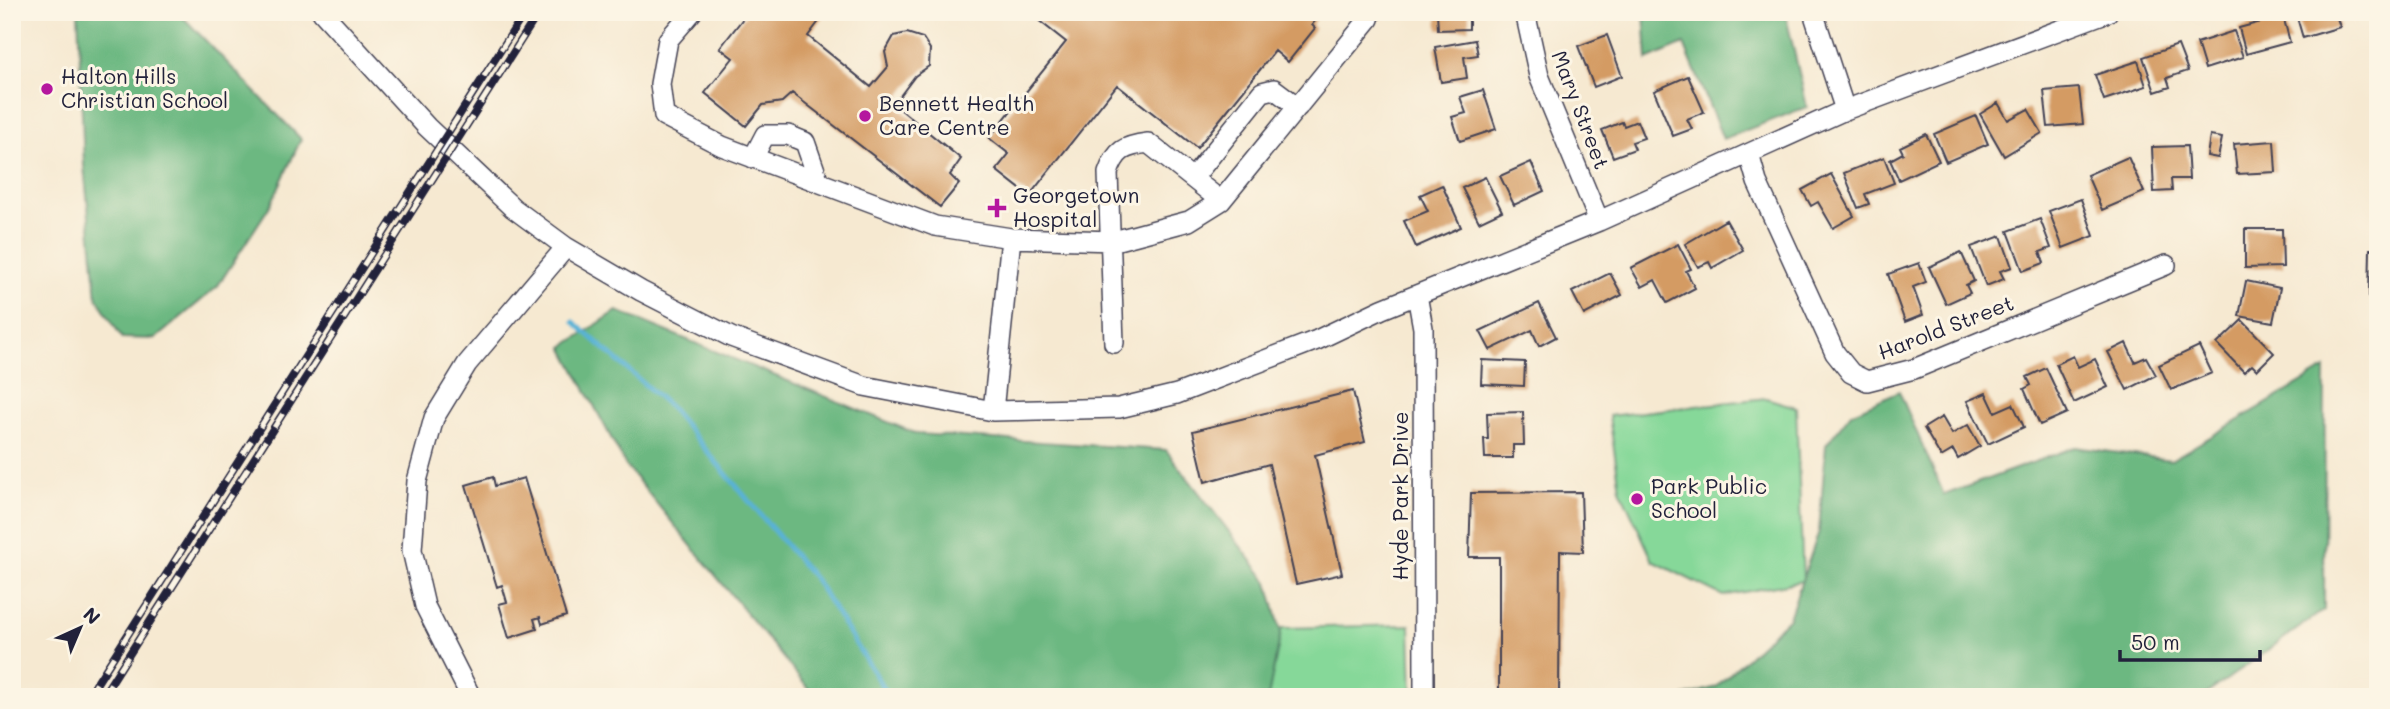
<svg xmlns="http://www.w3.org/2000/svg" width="2390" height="709" viewBox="0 0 2390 709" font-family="Mali,sans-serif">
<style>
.green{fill:#86d899;stroke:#547d6a;stroke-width:2}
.forest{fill:#6cb881;stroke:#476d5e;stroke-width:2}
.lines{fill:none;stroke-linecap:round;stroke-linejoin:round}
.stream{stroke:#59b2d6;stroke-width:5}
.building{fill:#d49b63}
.minor-casing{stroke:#424052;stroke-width:22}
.minor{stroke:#fff;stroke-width:19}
.rail-casing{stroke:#22223b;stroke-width:8}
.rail{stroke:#fcf5e5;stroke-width:5;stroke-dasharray:16;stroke-linecap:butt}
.poi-dot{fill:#b5179e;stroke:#fcf5e5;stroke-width:2.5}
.labels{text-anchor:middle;stroke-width:6;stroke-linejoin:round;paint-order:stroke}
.poi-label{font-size:21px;fill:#22223b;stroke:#fcf5e5;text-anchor:start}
.street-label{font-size:21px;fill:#22223b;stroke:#fcf5e5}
</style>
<rect width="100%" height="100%" fill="#fcf5e5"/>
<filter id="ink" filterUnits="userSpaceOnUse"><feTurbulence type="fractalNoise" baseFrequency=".0143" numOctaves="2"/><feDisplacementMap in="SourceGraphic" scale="14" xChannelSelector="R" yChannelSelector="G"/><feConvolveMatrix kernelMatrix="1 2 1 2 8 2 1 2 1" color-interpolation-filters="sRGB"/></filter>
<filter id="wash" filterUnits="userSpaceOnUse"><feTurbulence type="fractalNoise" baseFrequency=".00686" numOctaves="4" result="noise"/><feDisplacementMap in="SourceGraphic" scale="28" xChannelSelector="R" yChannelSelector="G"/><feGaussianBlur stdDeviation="1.57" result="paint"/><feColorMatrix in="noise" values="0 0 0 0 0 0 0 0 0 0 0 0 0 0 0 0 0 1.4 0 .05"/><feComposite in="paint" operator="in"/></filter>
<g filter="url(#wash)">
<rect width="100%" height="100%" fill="#f6e9d1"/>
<!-- green -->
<path class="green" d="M1766 398 1796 407 1803 581 1723 596 1653 561 1620 489 1609 416Z
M1410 625 1412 697H1220L1282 628Z"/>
<!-- forest -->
<path class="forest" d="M78 12H178L301 139 271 204 217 287 155 339 122 338 97 298 84 166Z
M1644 12H1785L1807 107 1723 139 1684 44 1647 60Z
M617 311 917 434 1166 450 1268 582 1281 632 1268 697H815L626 466 563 347Z
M2325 369 2324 610 2202 697H1683L1716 687 1789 618 1819 531 1826 445 1851 413 1899 391 1944 495 2075 447 2171 460Z"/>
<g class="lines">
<!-- stream -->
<path class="stream" d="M574 322 669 406 817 582 889 697"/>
</g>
<g id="blocks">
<!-- building -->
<path class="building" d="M748 12 753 15 755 12H826L808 36 871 87 888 67 885 52 894 36 907 33 923 38 930 49 929 66 915 76 894 104 961 159 950 175 959 184 940 207 792 93 782 102 763 105 746 126 705 93 733 58 720 48Z
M1028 12H1322L1312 25 1315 28 1288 62 1275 51 1197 148 1117 85 1029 196 996 170 1009 154 989 138 1066 42Z
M1437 12H1469V29L1438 30Z
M2303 12H2335L2340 27 2303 38 2296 14Z
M2283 16 2290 42 2246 54 2239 28Z
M2234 31 2243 57 2205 69 2197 43Z
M1607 35 1622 76 1594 87 1578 46Z
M1475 40 1478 55 1464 57 1467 78 1441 82 1435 47Z
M2178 45 2188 71 2167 78 2170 87 2155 92 2143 57Z
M2138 61 2146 86 2104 100 2095 75Z
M1688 76 1704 112 1687 119 1692 129 1673 136 1654 91Z
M2079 88 2083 124 2048 127 2044 91Z
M1483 90 1496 129 1460 141 1452 117 1466 113 1460 97Z
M1998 103 2008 120 2028 109 2042 133 2004 156 1980 114Z
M1976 116 1988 144 1946 162 1934 134Z
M1637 121 1644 138 1632 142 1635 149 1613 157 1602 130 1622 122 1624 126Z
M1926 134 1939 161 1899 180 1890 160 1903 153 1900 147Z
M2210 136 2222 138 2218 158 2207 156Z
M2274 141 2276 172 2237 174 2234 144Z
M2187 146 2189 179H2171L2172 191 2154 192 2152 147Z
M1884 157 1894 183 1865 194 1869 204 1858 208 1844 173Z
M2128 157 2144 192 2102 210 2087 175Z
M1531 162 1544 191 1514 205 1500 176Z
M1831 174 1854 216 1833 228 1818 202 1811 206 1802 190Z
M1485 177 1502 211 1479 222 1462 188Z
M1442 185 1461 227 1416 247 1404 221 1428 211 1420 195Z
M2081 199 2094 236 2063 248 2049 211Z
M2040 219 2051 248 2040 252 2044 263 2023 271 2008 231Z
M1726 220 1743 250 1712 268 1709 262 1698 267 1685 244Z
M2245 229H2282L2283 267 2245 268Z
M2001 236 2012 267 2000 271 2004 279 1986 286 1971 247Z
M1678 244 1691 269 1686 271 1695 288 1667 303 1655 280 1642 287 1631 268Z
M2370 249H2378V297L2369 296Z
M1961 252 1974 281 1966 285 1970 293 1946 304 1929 267Z
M1919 263 1926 282 1913 287 1923 315 1905 322 1888 274Z
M1610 273 1622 295 1584 315 1572 292Z
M2246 281 2280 288 2273 322 2239 316Z
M1539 303 1556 337 1539 346 1532 330 1490 350 1480 331Z
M2242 320 2274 353 2257 370 2252 365 2244 372 2217 344Z
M2126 343 2135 362 2146 357 2156 375 2127 390 2108 352Z
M2199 346 2212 373 2171 390 2159 365Z
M2073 356 2078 367 2095 359 2108 387 2074 403 2056 364Z
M1482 360 1525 362 1524 386 1481 384Z
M2046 368 2067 413 2040 425 2024 389 2031 385 2027 377Z
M1353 391 1365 442 1315 455 1342 574 1296 584 1269 464 1205 482 1193 431Z
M1986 393 1995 412 2013 404 2024 427 1988 444 1967 401Z
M1523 412 1524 445H1513V458H1485L1484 439H1488L1487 413Z
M1942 417 1952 434 1968 425 1980 446 1958 459 1953 450 1941 457 1924 428Z
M493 477 495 486 524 478 566 616 542 624 540 617 534 619 537 629 509 638 499 604 507 602 502 585 497 587 466 485Z
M1581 492 1583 552 1560 551 1559 697H1499V557H1469L1471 493Z"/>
</g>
</g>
<g filter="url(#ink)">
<use href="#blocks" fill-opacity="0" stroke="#424052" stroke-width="2"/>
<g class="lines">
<defs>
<path id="minor" d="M322 12 427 127 513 208 566 247 641 291 731 337 864 386 993 411 1119 408 1177 394 1317 340 1382 309 1599 221 1845 110 2108 12
M692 12 668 40 660 84 664 116 722 146 935 226 1011 238 1114 241 1189 221 1221 201 1369 19 1371 12
M1525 12 1539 76 1599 221
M1813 12 1845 110
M1749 154 1757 182 1835 353 1851 373 1867 381 1914 369 2166 265
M753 158 765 135H788L805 142 819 182
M1193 178 1262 92 1274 89 1298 107
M1417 295 1423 328 1424 697
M1114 343 1108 173C1116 150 1124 146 1148 143L1221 201
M993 411 1011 238
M471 697 425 606 412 550 417 481 434 418 467 364 566 247"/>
</defs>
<!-- minor casing -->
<use href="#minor" class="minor-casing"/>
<!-- minor -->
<use href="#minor" class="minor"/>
<defs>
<path id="rail" d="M88 697 525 12
M102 697 539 12"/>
</defs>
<!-- rail casing -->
<use href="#rail" class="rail-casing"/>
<!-- rail -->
<use href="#rail" class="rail"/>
</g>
</g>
<!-- markers -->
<g class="poi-dot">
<circle cx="47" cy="89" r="7"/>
<circle cx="865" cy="116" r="7"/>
<path d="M993.5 197.5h7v7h7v7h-7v7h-7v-7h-7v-7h7z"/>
<circle cx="1637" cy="499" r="7"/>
</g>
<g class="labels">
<!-- poi labels -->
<g class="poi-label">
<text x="61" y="84">Halton Hills<tspan x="61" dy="24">Christian School</tspan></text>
<text x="879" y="111">Bennett Health<tspan x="879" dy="24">Care Centre</tspan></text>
<text x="1013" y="203">Georgetown<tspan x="1013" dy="24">Hospital</tspan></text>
<text x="1651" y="494">Park Public<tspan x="1651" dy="24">School</tspan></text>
</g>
<!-- street labels -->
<g class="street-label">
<text transform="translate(1580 110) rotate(69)" y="7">Mary Street</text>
<text transform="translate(1946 328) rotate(-21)" y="7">Harold Street</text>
<text transform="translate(1401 496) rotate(-90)" y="7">Hyde Park Drive</text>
</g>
</g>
<!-- margin -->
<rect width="2390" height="709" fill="none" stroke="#fcf5e5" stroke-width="42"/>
<!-- north arrow -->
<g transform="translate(80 628) rotate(44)" stroke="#fcf5e5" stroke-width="5" paint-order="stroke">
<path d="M0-5L12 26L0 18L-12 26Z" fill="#22223b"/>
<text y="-10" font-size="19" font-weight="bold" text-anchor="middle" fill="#22223b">N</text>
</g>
<!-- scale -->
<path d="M2120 650v10h140v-10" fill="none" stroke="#22223b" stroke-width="3.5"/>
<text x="2131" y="650" font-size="21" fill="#22223b" stroke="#fcf5e5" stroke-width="5" paint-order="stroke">50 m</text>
</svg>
